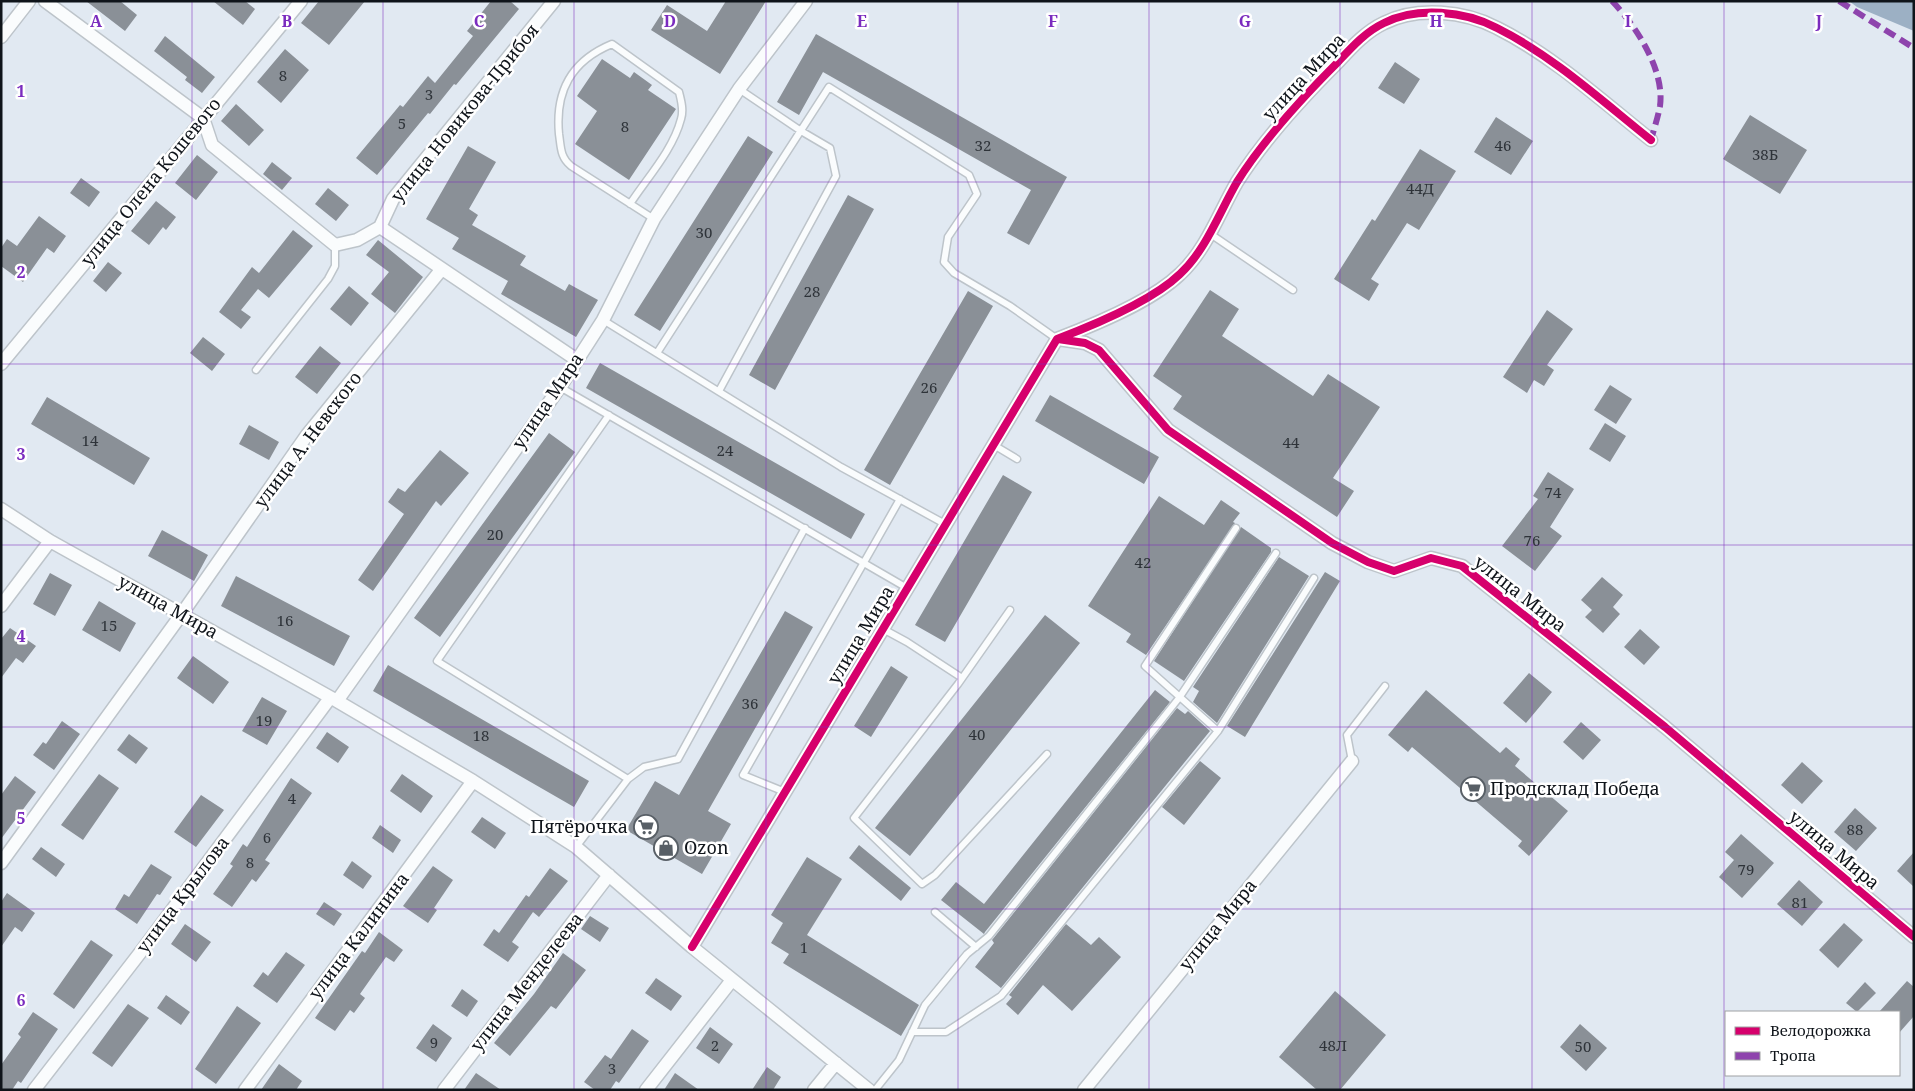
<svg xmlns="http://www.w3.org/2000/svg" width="1915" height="1091" viewBox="0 0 1915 1091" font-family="'Noto Serif',serif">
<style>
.water{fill:#9cb0c4}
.building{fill:#8a9097}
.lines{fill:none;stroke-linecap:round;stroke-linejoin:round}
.lane-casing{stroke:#bdc4ca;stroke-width:9}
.street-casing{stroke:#bdc4ca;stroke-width:15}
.lane{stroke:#fafcfd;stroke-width:6}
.street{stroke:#fafcfd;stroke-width:12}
.quiet{stroke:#8e44ad;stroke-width:6;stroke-dasharray:12 6;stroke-linecap:butt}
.cycleway-casing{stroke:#fff;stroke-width:11}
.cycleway{stroke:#d6006c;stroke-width:8}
.grid{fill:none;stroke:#7b2cbf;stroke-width:1;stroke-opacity:0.55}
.labels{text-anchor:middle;stroke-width:5;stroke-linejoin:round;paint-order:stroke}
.number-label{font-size:15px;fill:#2e3339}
.street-label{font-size:18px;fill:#0f141a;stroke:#fff}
.poi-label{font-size:18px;fill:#0f141a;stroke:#fff;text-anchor:start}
.grid-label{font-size:16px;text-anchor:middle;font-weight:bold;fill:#7b2cbf;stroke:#fff;stroke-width:5;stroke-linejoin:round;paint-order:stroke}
</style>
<rect width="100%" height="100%" fill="#e1e9f2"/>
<!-- water -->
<path class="water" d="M1849 1H1914V31L1857 7Z"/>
<!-- building -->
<path class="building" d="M86 1H120L137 15 125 31Z
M213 1H245L255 9 243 25Z
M319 1H365L329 45 301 23Z
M491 1H510L519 9 456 85 454 84 430 114 428 113 377 175 356 158 400 105 403 107 428 76 435 83 473 36 467 31Z
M726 1H766L720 74 651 30 667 5 707 31Z
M816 34 1067 177 1029 245 1007 233 1031 190 823 72 799 115 777 102Z
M165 36 215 77 202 93 185 80 187 77 154 51Z
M285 49 309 70 281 103 257 82Z
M602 59 630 78 634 72 652 85 648 90 676 109 629 180 575 144 597 111 577 96Z
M1395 62 1420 79 1404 104 1378 88Z
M236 104 264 130 249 146 221 121Z
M1750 115 1807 150 1780 194 1723 159Z
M1496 117 1533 141 1511 175 1474 152Z
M748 136 773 152 660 331 634 315Z
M468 146 496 162 469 209 478 215 472 225 526 256 520 265 565 291 569 284 598 300 576 337 501 294 508 281 452 249 459 238 426 219Z
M1420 149 1456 171 1419 230 1407 223 1371 279 1379 284 1369 301 1334 279 1372 219 1375 221Z
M197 155 218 172 196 200 175 183Z
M272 162 292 178 282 190 263 174Z
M81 178 100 192 89 207 70 193Z
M328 188 349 205 336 221 315 204Z
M848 195 874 209 775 390 749 375Z
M156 201 176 217 166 230 163 227 149 245 131 231Z
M39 216 66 236 54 253 47 248 23 282 1 266V248L7 239 17 246Z
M293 230 313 246 269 298 258 289 241 310 251 317 241 329 219 312 252 267 259 273Z
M378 240 423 277 395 313 371 294 389 272 366 255Z
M108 262 122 273 106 292 93 281Z
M349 286 369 303 351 326 330 309Z
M1210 290 1239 309 1222 336 1313 396 1328 374 1380 407 1333 478 1354 491 1337 517 1173 409 1182 396 1153 376Z
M968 291 993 306 890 485 864 470Z
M1547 310 1573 329 1547 365 1554 370 1544 386 1534 380 1527 393 1503 377Z
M203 337 225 354 212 371 190 353Z
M320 346 341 363 317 394 295 377Z
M600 363 865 514 851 539 586 388Z
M1610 385 1632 399 1616 424 1594 410Z
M1050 395 1159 457 1144 484 1035 421Z
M47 397 150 458 134 485 31 424Z
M1605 423 1626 436 1610 462 1589 449Z
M249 425 279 442 269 460 239 444Z
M549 433 575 452 440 637 414 618Z
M440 450 469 473 441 506 436 501 373 591 358 580 404 514 388 502 398 488 405 492Z
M1548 472 1574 489 1550 527 1562 536 1535 571 1502 546 1538 499 1533 496Z
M1003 475 1032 492 945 642 915 625Z
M1159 496 1204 525 1221 500 1240 513 1233 522 1235 523 1146 655 1126 642 1131 634 1088 606Z
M1241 527 1271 548V552L1184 681 1154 661Z
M162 530 208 555 194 581 148 556Z
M1279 557 1309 576 1217 723 1193 702 1199 691 1193 687Z
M1325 572 1340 581 1245 737 1227 726Z
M50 573 72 585 55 616 33 604Z
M236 576 350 636 334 666 221 606Z
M1602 577 1623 595 1613 607 1620 614 1603 633 1585 617 1592 610 1581 600Z
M99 601 136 623 120 652 82 630Z
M785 611 813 627 708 811 731 824 702 874 626 830 655 781 679 795Z
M1045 615 1080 643 910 856 875 828Z
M10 628 36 646 23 663 16 658 1 678V639Z
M1640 629 1660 647 1644 665 1624 647Z
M193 656 229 682 213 704 177 678Z
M388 665 589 781 574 807 373 691Z
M891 666 908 677 871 737 854 726Z
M1529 673 1552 692 1526 723 1503 703Z
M1155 690 1170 702 985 932 984 934 941 900 956 882 984 904Z
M1426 690 1500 753 1506 747 1520 759 1515 766 1568 811 1529 856 1518 846 1522 841 1412 747 1408 752 1388 735Z
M262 697 287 711 267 745 242 731Z
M1177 708 1185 714 1188 711 1210 731 1001 988 975 967 994 943 992 940Z
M62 721 80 734 54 770 33 755 43 742 46 744Z
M1581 722 1601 740 1583 760 1563 742Z
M327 732 349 747 338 763 316 748Z
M129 734 148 748 136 764 117 750Z
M1200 761 1221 778 1184 825 1162 807Z
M1802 762 1823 781 1802 804 1781 785Z
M99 774 119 788 83 840 61 825Z
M402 774 433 796 421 813 390 791Z
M15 776 36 792 1 839V795Z
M291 778 312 793 265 860 270 863 256 882 252 879 232 907 213 894 233 866 230 864 243 844 247 847Z
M201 795 224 810 196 847 174 832Z
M1855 808 1877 828 1856 851 1834 832Z
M482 817 506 833 495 849 471 832Z
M380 825 401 840 393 853 372 838Z
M1741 834 1774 863 1742 898 1719 877 1734 860 1725 852Z
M859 845 911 888 901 901 849 858Z
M41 847 65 864 56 877 32 859Z
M1914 852V887L1897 871Z
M807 857 842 879 807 935 919 1005 901 1036 783 963 789 954 771 943 783 923 771 915Z
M352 861 372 876 363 889 343 875Z
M151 864 172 877 160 895 157 894 137 924 115 909 124 894 129 897Z
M433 866 453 880 434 908 437 910 428 923 403 906Z
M550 868 568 881 539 917 533 912 512 942 519 947 508 962 483 945 494 929 499 933 526 895 529 897Z
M1799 880 1823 902 1802 926 1777 904Z
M7 893 35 913 22 932 15 927 1 947V902Z
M324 902 342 914 334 926 316 914Z
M590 916 609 928 600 942 581 929Z
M1844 923 1863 940 1838 968 1819 950Z
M185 924 211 942 196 962 171 944Z
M1066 924 1091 945 1099 937 1121 957 1072 1011 1043 985 1018 1015 1006 1004 1012 997 1009 995Z
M379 932 403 950 394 962 386 957 360 994 365 998 354 1013 350 1010 335 1031 315 1018 362 951 365 953Z
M91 940 113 955 74 1009 53 994Z
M286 952 305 965 277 1003 253 986 263 972 268 976Z
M563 953 586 970 556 1009 551 1006 510 1056 494 1043 534 994Z
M656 978 682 996 671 1011 645 993Z
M1907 981 1914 987V1016L1899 1033V1012H1879Z
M1865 982 1876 993 1857 1012 1846 1003Z
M462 989 478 1001 467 1017 451 1006Z
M1335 991 1386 1035 1340 1090H1317L1279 1057Z
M166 995 190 1012 181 1025 157 1008Z
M128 1004 149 1018 112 1067 92 1053Z
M237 1006 261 1023 216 1084 195 1069Z
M33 1012 58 1029 21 1083 18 1081 12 1090H1V1065L21 1037 18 1034Z
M433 1024 452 1038 436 1062 416 1048Z
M1580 1024 1607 1048 1586 1071 1560 1047Z
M710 1027 733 1044 719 1064 696 1048Z
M632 1029 649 1041 619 1083 616 1081 610 1090H595L584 1082 605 1055 611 1059Z
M279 1064 302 1081 296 1090H261Z
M767 1067 781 1077 773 1090H752Z
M476 1073 501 1090H464Z
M675 1073 699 1090H664Z"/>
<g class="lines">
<defs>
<path id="lane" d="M630 204C647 178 673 150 681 119 684 110 681 100 679 92L612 44C571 61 555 91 559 134 561 147 560 157 571 166L654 219
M1209 233 1293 290
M603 320 841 467 945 524
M657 353 829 87 969 175 977 194 948 237 944 262 954 273 1010 306 1057 339
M256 370 328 279 335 266V245
M560 387 907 588
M719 391 836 176 830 148 801 131 739 89
M992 444 1017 459
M1236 528 1145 666 1218 731 1314 578
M1010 610 958 684 854 818 922 884 935 875 1047 754
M883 629 907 642 962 678
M1352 761 1347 735 1385 686
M628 779 644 767 678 759 805 528
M785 792 743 775 900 499
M576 847 628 779 437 661 609 415
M935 912 976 947
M912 1032H946L1001 996 1218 731
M875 1090 899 1060 925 1005 967 954 989 936 1179 698 1276 553"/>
<path id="street" d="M45 1 203 118 212 145 335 245 357 240 380 227 577 360
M1 37 29 1
M380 227 393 199 554 1
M1058 339 1085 343 1099 350 1168 430 1332 543 1368 562 1394 571 1431 558 1462 566 1665 727 1914 937
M1 364 301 1
M1 509 50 541 337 701 473 781 576 847 692 947 869 1090
M1 606 50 541
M337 701 560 387 603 320 654 219 739 89 806 1
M1 863 181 615 307 435 441 270
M692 947 1057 339C1094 325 1151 302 1180 274 1206 250 1219 213 1237 182 1264 139 1301 99 1337 63 1351 48 1365 32 1384 23 1417 6 1465 11 1497 28 1553 56 1602 101 1651 140
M34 1090 143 949 330 698
M245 1090 473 781
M444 1090 609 875
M646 1090 732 980
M814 1090 836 1063
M1084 1090 1352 761"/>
</defs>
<!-- lane casing -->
<use href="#lane" class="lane-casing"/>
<!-- street casing -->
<use href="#street" class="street-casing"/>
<!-- lane -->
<use href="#lane" class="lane"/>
<!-- street -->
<use href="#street" class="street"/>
<!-- quiet -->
<path class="quiet" d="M1612 1C1636 26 1665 70 1660 106 1658 117 1654 129 1651 140
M1839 1 1914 48"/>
<defs>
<path id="cycleway" d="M1058 339 1085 343 1099 350 1168 430 1332 543 1368 562 1394 571 1431 558 1462 566 1665 727 1914 937
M692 947 1057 339C1094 325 1151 302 1180 274 1206 250 1219 213 1237 182 1264 139 1301 99 1337 63 1351 48 1365 32 1384 23 1417 6 1465 11 1497 28 1553 56 1602 101 1651 140"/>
</defs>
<!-- cycleway casing -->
<use href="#cycleway" class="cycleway-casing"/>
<!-- cycleway -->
<use href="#cycleway" class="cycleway"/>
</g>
<!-- grid -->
<path class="grid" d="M192 1V1090M383 1V1090M574 1V1090M766 1V1090M958 1V1090M1149 1V1090M1340 1V1090M1532 1V1090M1724 1V1090M1 182H1914M1 364H1914M1 545H1914M1 727H1914M1 909H1914"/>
<!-- icons -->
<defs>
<symbol id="supermarket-ring" viewBox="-11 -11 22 22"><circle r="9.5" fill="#fff" stroke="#585f66" stroke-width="1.5"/><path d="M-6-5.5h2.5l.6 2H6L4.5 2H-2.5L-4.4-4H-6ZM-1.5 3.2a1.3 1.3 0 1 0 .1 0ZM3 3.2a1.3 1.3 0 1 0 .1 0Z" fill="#585f66"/></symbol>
<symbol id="shop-ring" viewBox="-11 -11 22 22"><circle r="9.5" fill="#fff" stroke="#585f66" stroke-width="1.5"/><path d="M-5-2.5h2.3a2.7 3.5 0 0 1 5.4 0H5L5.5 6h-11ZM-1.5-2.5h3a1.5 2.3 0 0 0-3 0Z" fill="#585f66"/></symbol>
</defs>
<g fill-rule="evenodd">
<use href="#supermarket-ring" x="1459" y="775" width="28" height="28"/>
<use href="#supermarket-ring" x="632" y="813" width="28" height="28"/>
<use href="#shop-ring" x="652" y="834" width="28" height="28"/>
</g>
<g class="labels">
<!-- number labels -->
<g class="number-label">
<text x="283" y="81">8</text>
<text x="429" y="100">3</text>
<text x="402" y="129">5</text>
<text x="625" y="132">8</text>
<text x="983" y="151">32</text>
<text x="1503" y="151">46</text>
<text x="1765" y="160">38Б</text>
<text x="1420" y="194">44Д</text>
<text x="704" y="238">30</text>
<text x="812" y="297">28</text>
<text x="929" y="393">26</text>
<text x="90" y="446">14</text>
<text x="1291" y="448">44</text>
<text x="725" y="456">24</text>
<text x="1553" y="498">74</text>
<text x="495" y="540">20</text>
<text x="1532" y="546">76</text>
<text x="1143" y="568">42</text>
<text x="285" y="626">16</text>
<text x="109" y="631">15</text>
<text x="750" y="709">36</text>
<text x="264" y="726">19</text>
<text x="977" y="740">40</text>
<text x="481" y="741">18</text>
<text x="292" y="804">4</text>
<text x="1855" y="835">88</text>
<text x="267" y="843">6</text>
<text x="250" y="868">8</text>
<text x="1746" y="875">79</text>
<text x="1800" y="908">81</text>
<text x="804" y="953">1</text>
<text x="434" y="1048">9</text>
<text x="715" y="1051">2</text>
<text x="1333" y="1051">48Л</text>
<text x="1583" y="1052">50</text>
<text x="612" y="1074">3</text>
</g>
<!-- street labels -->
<g class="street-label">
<text transform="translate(1304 77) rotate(-47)" y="6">улица Мира</text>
<text transform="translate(465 113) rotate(-51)" y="6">улица Новикова-Прибоя</text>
<text transform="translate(151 182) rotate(-51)" y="6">улица Олена Кошевого</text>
<text transform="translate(548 401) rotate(-56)" y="6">улица Мира</text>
<text transform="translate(308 440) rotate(-53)" y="6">улица А. Невского</text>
<text transform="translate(1520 594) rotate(38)" y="6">улица Мира</text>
<text transform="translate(168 607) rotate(29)" y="6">улица Мира</text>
<text transform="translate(861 635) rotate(-59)" y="6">улица Мира</text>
<text transform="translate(1834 850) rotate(40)" y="6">улица Мира</text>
<text transform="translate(183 895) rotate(-53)" y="6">улица Крылова</text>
<text transform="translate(1218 925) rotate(-51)" y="6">улица Мира</text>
<text transform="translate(359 936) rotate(-53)" y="6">улица Калинина</text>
<text transform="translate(527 982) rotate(-52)" y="6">улица Менделеева</text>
</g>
<!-- poi labels -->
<g class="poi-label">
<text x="1490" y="795">Продсклад Победа</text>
<text x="628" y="833" text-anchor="end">Пятёрочка</text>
<text x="684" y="854">Ozon</text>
</g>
</g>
<g class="grid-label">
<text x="96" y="27">A</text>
<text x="287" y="27">B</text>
<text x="479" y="27">C</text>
<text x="670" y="27">D</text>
<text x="862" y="27">E</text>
<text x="1053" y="27">F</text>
<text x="1245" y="27">G</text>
<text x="1436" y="27">H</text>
<text x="1628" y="27">I</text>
<text x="1819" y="27">J</text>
<text x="21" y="97">1</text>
<text x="21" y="278">2</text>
<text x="21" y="460">3</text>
<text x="21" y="642">4</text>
<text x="21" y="824">5</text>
<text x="21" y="1006">6</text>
</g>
<!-- border -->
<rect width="1915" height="1091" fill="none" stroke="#0f141a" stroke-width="5"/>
<!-- legend -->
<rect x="1725" y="1011" width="175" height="65" fill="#ffffff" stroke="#9fa1a3"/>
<rect x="1735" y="1027" width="25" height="8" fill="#d6006c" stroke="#9fa1a3"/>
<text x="1770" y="1036" font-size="15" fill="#0f141a">Велодорожка</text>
<rect x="1735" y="1052" width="25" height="8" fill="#8e44ad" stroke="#9fa1a3"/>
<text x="1770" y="1061" font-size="15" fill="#0f141a">Тропа</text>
</svg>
